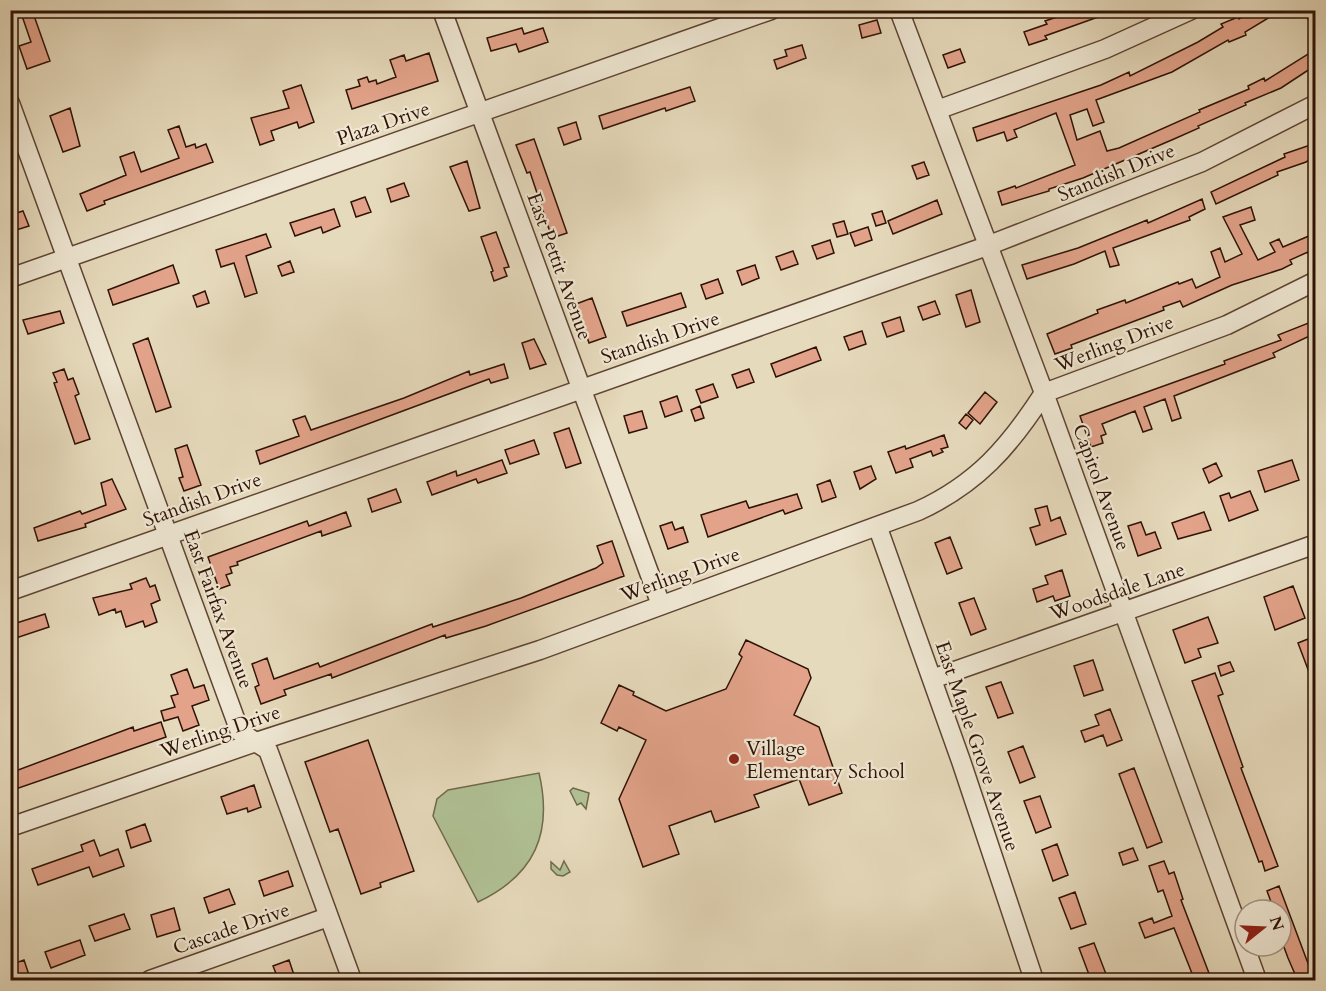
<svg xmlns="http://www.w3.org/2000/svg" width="1326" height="991" viewBox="0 0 1326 991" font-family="Cardo,serif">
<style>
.green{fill:#b0c194;stroke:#706a4c;stroke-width:1.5}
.building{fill:#e2a38a;stroke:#2f1205;stroke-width:1.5}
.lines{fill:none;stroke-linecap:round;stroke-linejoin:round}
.minor-casing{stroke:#5d4433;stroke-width:21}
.minor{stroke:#efe7d3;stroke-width:18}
.poi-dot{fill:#8f2418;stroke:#efe7d3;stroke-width:2}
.labels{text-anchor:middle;stroke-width:4.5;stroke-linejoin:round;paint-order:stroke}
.street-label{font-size:20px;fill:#2f1205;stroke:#efe7d3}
.poi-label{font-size:20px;fill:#2f1205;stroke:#efe7d3;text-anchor:start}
</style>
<rect width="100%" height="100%" fill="#e6dabc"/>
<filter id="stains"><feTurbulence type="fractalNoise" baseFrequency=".00333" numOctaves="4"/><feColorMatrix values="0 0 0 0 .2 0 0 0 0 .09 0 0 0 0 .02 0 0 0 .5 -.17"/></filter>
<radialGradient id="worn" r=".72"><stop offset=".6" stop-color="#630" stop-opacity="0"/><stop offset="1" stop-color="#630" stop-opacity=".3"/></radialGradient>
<!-- green -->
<path class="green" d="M539 773C553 833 535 875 478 902L433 816 437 799 448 790Z
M573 788 589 793 586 809 581 803 577 805 570 791Z
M564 861 570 872 563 876 557 875 551 869V862L560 870Z"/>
<!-- building -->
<path class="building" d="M20 10H32L50 61 27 69 19 46 31 42Z
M1078 10 1115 11 1045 36 1047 39 1029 45 1024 32 1047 24 1045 21Z
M1253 10H1265L1270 17 1245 32 1246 35 1229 42 1228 40 1172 72 1096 100 1104 122 1093 126 1087 109 1070 115 1077 140 1100 131 1107 151 1119 148 1200 112 1199 110 1249 89 1248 86 1264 78 1265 81 1316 49V65L1281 88 1245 103 1246 105 1198 126 1199 128 1174 139 1083 178 1049 189V191L1002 205 998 192 1015 186 1016 188 1075 165 1056 113 1014 130 1017 137 1007 141 1004 132 977 141 973 128 1101 85 1129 72 1130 76 1198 42 1223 27 1221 24 1238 17 1239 19Z
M1303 10H1316V18L1309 21Z
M877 20 881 33 862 38 859 25Z
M522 28 524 34 543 28 548 42 519 52 516 44 491 51 487 38Z
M802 45 806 58 777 69 774 60 787 56 785 50Z
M960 49 965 62 948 68 943 55Z
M429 53 438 81 352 109 346 90 360 86 358 80 367 77 369 82 376 80 377 84 396 77 390 60 404 55 406 61Z
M301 85 314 122 299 128 297 122 271 131 274 140 260 145 251 118 289 108 283 91Z
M690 87 695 101 666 111 665 108 603 129 599 116Z
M70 108 80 146 63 152 50 116Z
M576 122 581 139 564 145 558 128Z
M179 126 186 147 195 144 196 148 206 144 213 162 104 201 105 204 87 211 80 194 126 175 120 157 134 152 141 172 179 158 168 130Z
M534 139 567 233 552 238 530 172 527 173 516 145Z
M1316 143V154L1306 162 1277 172 1278 175 1216 204 1211 192 1285 157 1284 154Z
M467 161 480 208 469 211 450 167Z
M924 162 929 175 917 179 912 166Z
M404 183 409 196 391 202 387 189Z
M365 197 371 212 356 217 351 202Z
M1202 199 1205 209 1189 217 1190 220 1113 248 1119 265 1110 267 1105 251 1074 264 1027 279 1022 265 1078 248 1147 220 1148 223Z
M937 200 942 214 893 234 888 221Z
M1251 207 1255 220 1240 225 1258 260 1275 252 1270 243 1279 239 1283 247 1316 233V269L1308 252 1290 260 1292 264 1282 269 1232 285 1183 307 1180 301 1163 307 1164 310 1071 345 1072 348 1055 354 1047 334 1098 313 1097 310 1125 300 1126 303 1178 282 1179 284 1192 279 1196 288 1220 277 1211 252 1220 248 1225 262 1242 254 1223 217Z
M334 209 340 226 323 233 321 227 295 236 290 223Z
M23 211 29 226 10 232V215Z
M882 211 886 223 876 226 872 214Z
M844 221 848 234 837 237 833 224Z
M868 227 872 240 855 246 850 233Z
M496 232 509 267 504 268 507 276 494 281 491 272 493 271 481 237Z
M266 234 271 247 246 256 257 293 245 297 234 263 221 267 216 250Z
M830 240 834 253 817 259 812 246Z
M793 251 798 264 781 270 776 257Z
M290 261 294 272 282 276 278 266Z
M173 265 179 283 113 305 108 290Z
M755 265 759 278 742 285 737 271Z
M718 279 723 293 706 299 701 285Z
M971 290 980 322 966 327 956 295Z
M205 291 209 303 197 307 193 296Z
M681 293 686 307 627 326 622 312Z
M592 298 606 337 589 343 576 304Z
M935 301 940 314 923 320 918 307Z
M60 311 64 323 28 334 23 320Z
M900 317 904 331 887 337 882 323Z
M1316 320V333L1273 353 1275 357 1174 396 1181 418 1172 421 1165 399 1144 407 1152 429 1143 432 1135 411 1102 424 1106 434 1101 436 1103 443 1091 447 1080 416 1225 364 1224 361 1281 340 1278 335Z
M862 331 866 344 849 350 844 337Z
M148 338 171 407 156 412 133 344Z
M534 339 546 364 530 369 522 343Z
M816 347 821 360 776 377 771 364Z
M504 364 508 378 491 383 489 379 260 464 256 451 299 436 293 420 305 416 311 430 404 398 469 371 470 375Z
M64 369 68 380 73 378 79 394 75 396 90 439 75 444 54 383 57 382 53 373Z
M749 369 754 382 737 388 732 375Z
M713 384 718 397 701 403 696 390Z
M985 392 997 402 980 424 968 413Z
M677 396 682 411 665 417 660 402Z
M700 406 704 418 695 421 691 410Z
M642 411 647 428 629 433 624 416Z
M966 414 973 420 966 429 959 423Z
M569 428 581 463 566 468 554 433Z
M944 435 948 447 941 449 943 452 933 456 931 451 910 459 913 467 896 473 888 452 905 446 906 449Z
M534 440 539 454 510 464 505 450Z
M187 445 201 485 184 491 179 478 183 477 175 449Z
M502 460 507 473 478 483 476 479 432 495 427 482 456 471 457 476Z
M1292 460 1299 480 1265 492 1258 471Z
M1216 463 1222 476 1209 483 1203 469Z
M871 466 876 479 860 489 854 472Z
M112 479 126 509 85 524 86 527 38 541 34 528 80 511 82 514 106 505 101 483Z
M830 480 836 497 822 502 817 485Z
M396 489 401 502 372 512 368 499Z
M1250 491 1258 510 1229 521 1220 496 1229 493 1231 498Z
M797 494 802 508 785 514 783 510 708 537 701 515 746 501 749 508Z
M1047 506 1051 521 1060 517 1066 534 1036 545 1030 528 1040 525 1035 509Z
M346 512 351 526 322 536 321 531 237 562 238 565 230 567 232 573 226 575 230 585 219 589 208 557 307 521 309 526Z
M1204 512 1211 530 1178 539 1172 523Z
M672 522 675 530 683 527 688 542 668 549 660 526Z
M1141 522 1146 535 1155 532 1161 548 1138 556 1128 526Z
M950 537 962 568 947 574 935 543Z
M612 541 624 576 486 626 446 638 445 635 332 678 331 674 284 690 286 695 261 704 255 687 259 685 252 664 267 658 274 679 318 663 320 667 432 624 433 627 521 598 596 568 603 563 597 546Z
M1062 570 1070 596 1055 601 1053 596 1037 602 1033 589 1048 584 1045 576Z
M146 578 150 587 155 585 160 600 151 604 157 622 145 627 143 621 126 627 121 611 116 613 115 609 99 615 93 598 132 589 130 584Z
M1293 586 1305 618 1275 630 1264 597Z
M974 598 986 629 971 635 959 603Z
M45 614 49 627 10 640V625Z
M1208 617 1218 643 1198 649 1201 657 1185 663 1173 630Z
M1313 637 1316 644 1315 688 1298 643Z
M746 640 808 669 811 678 794 715 819 727 842 793 809 805 799 779 754 795 759 807 715 822 711 811 669 826 679 854 643 867 619 799 646 740 619 727 617 731 601 723 619 685 634 692 633 695 666 711 726 689 742 657 739 654Z
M1093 660 1103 690 1084 696 1074 666Z
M1230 662 1234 671 1221 676 1218 666Z
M187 669 194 688 204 685 209 700 192 706 199 725 183 731 178 717 164 721 161 711 175 707 171 696 178 694 171 675Z
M1215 673 1223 694 1218 696 1243 767 1241 768 1278 866 1265 871 1262 861 1259 862 1192 681Z
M1001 682 1013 713 998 718 986 687Z
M1110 709 1122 740 1107 746 1103 735 1085 742 1081 731 1099 725 1095 715Z
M161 722 166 737 10 791V773L133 727 134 731Z
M368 740 414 871 380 883 381 887 361 894 338 829 330 832 305 762Z
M1023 746 1035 777 1020 783 1008 752Z
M1134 768 1162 842 1147 848 1119 774Z
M254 785 261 807 248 812 247 808 227 814 221 797Z
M1040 796 1051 827 1036 833 1024 801Z
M145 824 151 841 131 848 126 831Z
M94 840 100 856 118 849 124 866 93 877 89 867 38 885 32 869 83 851 81 845Z
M1057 844 1068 875 1053 881 1042 850Z
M1133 848 1138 860 1123 865 1119 853Z
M1164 861 1169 874 1174 872 1183 899 1181 900 1212 981H1195L1174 928 1145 938 1139 923 1152 918 1154 923 1172 916 1163 890 1158 892 1149 866Z
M288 871 293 886 264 896 259 881Z
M1279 886 1306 958 1315 981H1298L1288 958 1281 939V910H1274L1267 891Z
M229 889 235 904 209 913 204 898Z
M1075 892 1086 924 1071 929 1059 898Z
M174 908 180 930 157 937 151 915Z
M124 914 130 929 95 941 89 926Z
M80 940 85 955 51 968 45 952Z
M1094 943 1106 974 1091 980 1079 948Z
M24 960 31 981H10V965Z
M289 960 296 981H279L273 966Z"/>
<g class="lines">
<defs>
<path id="minor" d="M442 10 661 605
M899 10 1044 393 1257 980
M10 103 240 732 268 750 352 980
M937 110 1105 49 1191 10
M10 278 771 10
M878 528 961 761 1034 980
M10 591 987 246 1202 162 1316 104
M932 679 1316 544
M10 827 256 742 540 650 918 511C977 484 1009 447 1044 393L1227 325 1316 281
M150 980 328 917"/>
</defs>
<!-- minor casing -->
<use href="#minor" class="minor-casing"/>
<!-- minor -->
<use href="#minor" class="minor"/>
</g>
<!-- markers -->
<circle class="poi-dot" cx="734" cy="759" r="6"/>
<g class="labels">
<!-- street labels -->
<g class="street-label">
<text transform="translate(383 123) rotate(-19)" y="7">Plaza Drive</text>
<text transform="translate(1116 172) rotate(-22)" y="7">Standish Drive</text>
<text transform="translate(560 266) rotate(70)" y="7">East Pettit Avenue</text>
<text transform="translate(660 337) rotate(-19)" y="7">Standish Drive</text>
<text transform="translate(1114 343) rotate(-21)" y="7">Werling Drive</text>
<text transform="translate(1102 487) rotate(70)" y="7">Capitol Avenue</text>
<text transform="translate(202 499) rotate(-20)" y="7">Standish Drive</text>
<text transform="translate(680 574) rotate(-20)" y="7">Werling Drive</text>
<text transform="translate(1117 591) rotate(-19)" y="7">Woodsdale Lane</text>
<text transform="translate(219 609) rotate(70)" y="7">East Fairfax Avenue</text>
<text transform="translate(220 731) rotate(-19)" y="7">Werling Drive</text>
<text transform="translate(978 746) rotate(71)" y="7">East Maple Grove Avenue</text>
<text transform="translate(231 928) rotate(-19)" y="7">Cascade Drive</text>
</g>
<!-- poi labels -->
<g class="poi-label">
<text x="746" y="755">Village<tspan x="746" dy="23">Elementary School</tspan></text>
</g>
</g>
<!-- margin -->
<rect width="1326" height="991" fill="none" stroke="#e6dabc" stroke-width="36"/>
<rect x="12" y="12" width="1302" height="967" fill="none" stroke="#2f1205" stroke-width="3"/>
<rect x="18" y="18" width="1290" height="955" fill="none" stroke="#2f1205" stroke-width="1.5"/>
<!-- north arrow -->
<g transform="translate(1263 928) rotate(72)"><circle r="28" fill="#efe7d3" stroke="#a29281" stroke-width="1.5"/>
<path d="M0-4.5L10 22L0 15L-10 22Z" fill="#8f2418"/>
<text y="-9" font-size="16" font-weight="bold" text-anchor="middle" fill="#2f1205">N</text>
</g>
<rect width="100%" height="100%" filter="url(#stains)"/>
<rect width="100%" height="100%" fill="url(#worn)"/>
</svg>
